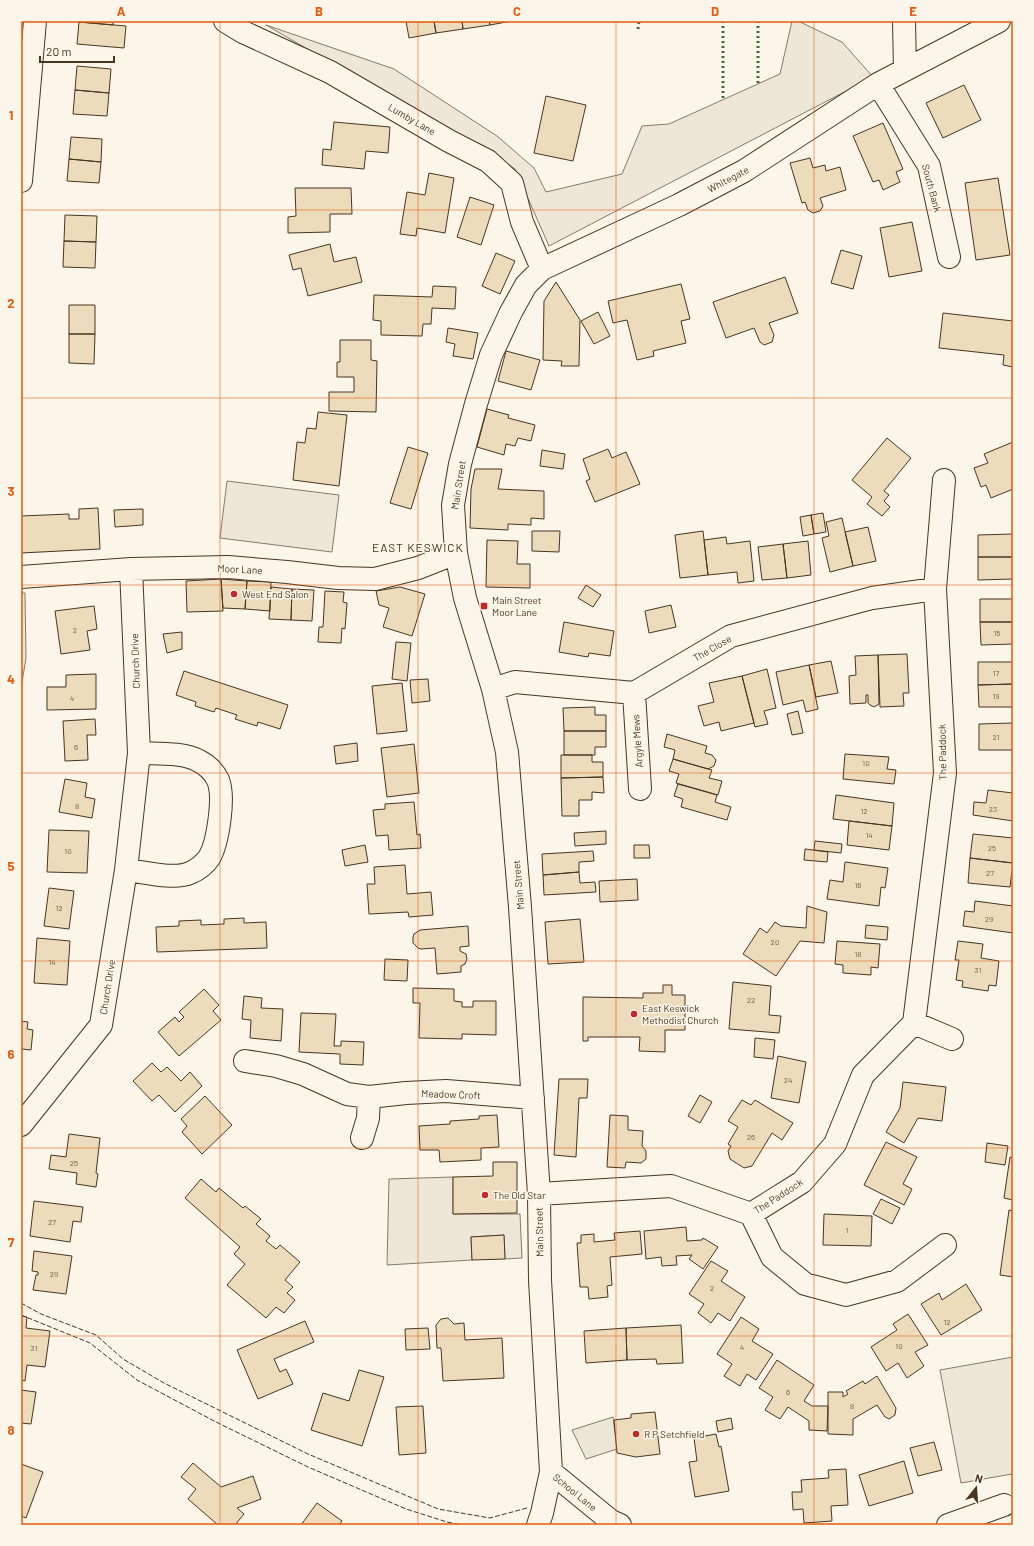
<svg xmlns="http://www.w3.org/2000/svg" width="1034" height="1546" viewBox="0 0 1034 1546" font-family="Barlow,sans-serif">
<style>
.green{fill:#ede6d9;stroke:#887966}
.parking{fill:#ede7d9;stroke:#887966}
.building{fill:#ecdcbc;stroke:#4a3520}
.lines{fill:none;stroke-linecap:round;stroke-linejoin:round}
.minor-casing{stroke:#4a3520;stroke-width:24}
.minor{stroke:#fbf6e9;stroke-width:22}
.hedge{stroke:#436837;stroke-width:3;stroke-dasharray:2 3;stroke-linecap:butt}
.fence{stroke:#4a3520;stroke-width:1;stroke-dasharray:5 2;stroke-linecap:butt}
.grid{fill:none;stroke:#e8590c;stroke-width:1;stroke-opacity:0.55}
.poi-dot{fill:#c62828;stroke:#fbf6e9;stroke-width:1.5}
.labels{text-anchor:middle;stroke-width:3;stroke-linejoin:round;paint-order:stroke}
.number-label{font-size:8px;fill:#725f47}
.street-label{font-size:10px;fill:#4a3520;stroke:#fbf6e9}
.poi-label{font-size:10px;fill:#4a3520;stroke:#fbf6e9;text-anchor:start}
.quarter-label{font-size:12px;letter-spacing:1px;fill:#4a3520;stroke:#fbf6e9}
.neatline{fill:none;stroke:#e8590c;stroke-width:1.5}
.grid-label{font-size:13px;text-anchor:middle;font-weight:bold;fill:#e8590c}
</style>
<rect width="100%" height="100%" fill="#fbf6e9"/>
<!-- green -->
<path class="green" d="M792 21H798L842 42 873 77 549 246 515 169 462 137 390 97 266 25 394 69 497 136 534 168 546 192 622 174 642 126 669 124 780 74Z
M227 481 339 495 332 552 220 538Z
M21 593H25L26 658 21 688Z"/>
<!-- parking -->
<path class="parking" d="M453 1177V1214H520L522 1258 505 1259 504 1235 471 1237 472 1260 387 1265 389 1179Z
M1013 1357V1479L1012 1474 961 1483 940 1370Z
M613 1417 617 1449 586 1459 572 1430Z"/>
<!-- building -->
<path class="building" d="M79 21H113V25L79 22Z
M406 21H434L436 33 409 38Z
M434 21H462L463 29 436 33Z
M462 21H489L490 25 463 29Z
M489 21H512L490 25Z
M79 22 126 26 124 48 77 44Z
M77 66 111 69 109 93 75 90Z
M964 85 981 120 943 138 926 103Z
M75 90 109 93 107 116 73 114Z
M546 96 586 105 573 161 534 153Z
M334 122 390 127 388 153 366 151 364 169 322 165 323 149 331 150Z
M883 123 903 169 896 172 900 182 883 190 879 180 873 182 853 136Z
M71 137 102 139 101 162 69 159Z
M810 158 813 168 825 165 826 171 840 167 846 190 820 198 823 206 820 211 813 213 808 210 805 202 802 203 790 163Z
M69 159 101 162 99 183 67 181Z
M429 173 454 178 445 233 417 228 416 236 400 234 407 192 425 195Z
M998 178 1010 255 976 260 965 183Z
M295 188H351L352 214H330V232L288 233V217L296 216Z
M470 197 494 205 481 245 457 237Z
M65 215 97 216 96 242 64 241Z
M912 222 922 271 889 277 880 228Z
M64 241 96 242 95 268 63 267Z
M330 244 334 262 356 257 362 282 308 296 301 268 293 270 289 255Z
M841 250 862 256 853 289 831 283Z
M496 253 515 261 500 294 482 286Z
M785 277 798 313 769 323 774 335 772 342 764 345 760 342 754 328 726 338 713 302Z
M556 282 580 320 579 366H561L562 361 543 360 544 301Z
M681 284 690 319 681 321 686 343 653 351 654 356 637 360 627 320 613 323 608 301Z
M433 286 456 287 455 309 432 308 431 324H423L422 336 381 335V321L373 320 374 295 432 297Z
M69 305H95V334H69Z
M598 312 610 336 594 344 581 321Z
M943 313 1013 321V367L1003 365 1004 355 939 348Z
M448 328 478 333 473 359 453 356 455 344 446 342Z
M69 334H95L94 364 69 363Z
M340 340H371V360L377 361 376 412 329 411V392H354V377H337V362H340Z
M506 351 540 360 531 390 498 381Z
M487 409 509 415 508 418 535 425 531 441 518 438 515 446 506 444 504 455 477 447Z
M318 412 347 415 339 486 293 480 297 442 305 443 307 428 316 429Z
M887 438 911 458 884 491 889 495 884 501 890 507 882 516 867 504 872 497 852 480Z
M1013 442V489L991 498 986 485 981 487 974 468 988 463 984 454Z
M408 447 428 453 411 509 390 503Z
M608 449 612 458 626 452 640 484 595 502 586 481 590 479 583 459Z
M542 450 565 454 563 469 540 466Z
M475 469H502L498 489 544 491V519L531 518V525L508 524V530L470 528 471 489Z
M98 508 100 549 21 553V516L69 514V519H79V509Z
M143 509V525L115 527 114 510Z
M823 513 826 532 814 534 811 515Z
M811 515 814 534 803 536 800 517Z
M842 518 853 566 830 572 822 538 829 536 826 522Z
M868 527 876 561 853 566 845 532Z
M532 531H560L559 552 532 551Z
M703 531 708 575 680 578 675 535Z
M1013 534V557H978V535Z
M726 537 727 544 750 541 754 581 738 583 737 572 708 575 704 540Z
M487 540 518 541 517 564H530V588L486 587Z
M808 541 811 575 787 578 783 544Z
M783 544 787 578 762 580 758 547Z
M978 557H1013V579L978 580Z
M221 579 223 611 187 612 186 581Z
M221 579 247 581 245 609 223 608Z
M247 581 271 582 270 611 245 609Z
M586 585 601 595 593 607 578 598Z
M271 587 292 589 291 620 269 619Z
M400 587 425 594 412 636 383 627 389 608 379 605 376 591Z
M292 589 314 590 312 621 291 620Z
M325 591 344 592 343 602 347 603 345 629 342 628 341 643 318 642 319 627H323Z
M980 599H1013V622H980Z
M671 605 676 627 649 633 645 611Z
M94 606 97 629 87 631 90 650 61 654 55 611Z
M564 622 614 631 610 656 589 653 588 657 559 652Z
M980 622H1013V644L981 645Z
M182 632V649L167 653 163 634Z
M396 642 411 643 407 681 392 679Z
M907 654 909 693H903L904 706 880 707 878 655Z
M878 655 879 704 874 707 870 705 868 703V695H866V703L850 704 849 676 856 675 855 656Z
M831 661 838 693 816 697 809 665Z
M978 662H1013V684L978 685Z
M809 665 818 709 806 712 803 700 783 705 776 672Z
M767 669 776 708 764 711 768 724 755 727 742 676Z
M184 671 288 705 280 729 258 722 257 726 235 719 237 715 216 708 214 712 195 706 196 702 176 695Z
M96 674V709L47 710V687H66V675Z
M742 676 754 723 721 731 719 722 704 726 698 706 714 702 709 683Z
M428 679 430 701 412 703 410 680Z
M402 683 407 731 377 734 372 686Z
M1013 684V707H979L978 685Z
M595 707V715H606V731H564L563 708Z
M798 711 803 733 792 735 787 714Z
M95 719 96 735H87L88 760 65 761 63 721Z
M1013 723V750H979V724Z
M564 731H606V747H595V755H564Z
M667 734 707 746 705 753 712 755 716 760 714 766 708 769 673 759 675 750 664 747Z
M357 743 358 761 336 764 334 746Z
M414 744 419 793 387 797 381 748Z
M845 754 889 757 887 769 896 770 894 784 843 779Z
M561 755H592V762H603V777L561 778Z
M673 759 712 770 709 778 722 781 718 795 676 783 679 774 669 771Z
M603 777 604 793 592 792V800H579V816H562L561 778Z
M65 779 87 783 85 797 95 799 92 818 59 812Z
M678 784 717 795 715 802 731 807 727 820 681 807 683 799 674 796Z
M988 790 1013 793V821L973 815 974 802 986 803Z
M836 795 894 803 892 826 833 819Z
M414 802 417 835 420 834 421 848 389 850 388 835 376 836 373 810 385 809V804Z
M849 821 892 826 889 850 847 845Z
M49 830 89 831 87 873 47 872Z
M606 831V844L575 846 574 833Z
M973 834 1013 838V863L970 858Z
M815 841 842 844 841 853 814 850Z
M365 845 368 862 345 866 342 850Z
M634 845H649L650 858H634Z
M805 849 828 852 827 862 804 860Z
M593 851 594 861 579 862V872L543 875 542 854Z
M970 858 1013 863 1010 887 968 883Z
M845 862 888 868 885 888 881 887 879 906 827 899 830 880 843 882Z
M405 865 407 894 431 892 433 915 409 917 408 912 369 914 367 884H375L374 867Z
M579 872 580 883 595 882 596 892 544 895 543 875Z
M637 879 638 900 600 902 599 881Z
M49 888 74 891 69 929 44 926Z
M975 901 1013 906V933L963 926 965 911 974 912Z
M807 906 827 912 824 943 800 941 776 976 743 954 760 928 767 933 775 922 781 926 806 928Z
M244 918V923L266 922 267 948 157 952 156 927 179 926V921L201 920V925L224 924V919Z
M580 919 584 962 548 964 545 922Z
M866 925 888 927 887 940 865 938Z
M468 926 469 946 460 947V951L466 954 467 959 465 964 461 966V972L437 974 435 948 421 949 418 948 413 943V937L414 934 420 930Z
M37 938 70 941 67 985 34 983Z
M837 941 880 944 878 968 871 967V975L843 973V965L835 964Z
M958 941 983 944 981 958 999 961 996 986 989 985 988 991 962 987 963 981 956 980 959 960H955Z
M385 959 408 960 407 981 384 980Z
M733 982 771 986 769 1015 781 1016 779 1033 729 1029Z
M663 985H672V995H685V1030H665V1052L639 1051 640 1037H588V1041H583V997L643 998V993H663Z
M413 988 454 989V1001L462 1002V1007H473V1001H496V1035L462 1034V1039L419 1038 420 1003H413Z
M204 989 219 1005 213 1011 221 1020 179 1056 158 1032 175 1017 179 1022 184 1017 179 1012Z
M244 996 262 998 261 1008 283 1009 281 1041 250 1038 251 1020 242 1019Z
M301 1013 336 1014 334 1046H341V1041L364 1042 363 1065 340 1064V1054L299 1052Z
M21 1021 28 1022 27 1029 33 1030 31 1050 22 1049 21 1056Z
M755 1038 775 1040 773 1059 754 1057Z
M778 1056 806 1062 799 1103 771 1098Z
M152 1063 161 1072 167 1067 181 1081 190 1072 202 1086 175 1112 159 1095 152 1101 133 1081Z
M559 1079H588L587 1098H579L576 1157 554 1155Z
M903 1082 946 1087 942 1121 918 1118 904 1143 886 1132 900 1108Z
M700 1095 712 1102 700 1123 688 1116Z
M205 1096 232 1125 202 1154 182 1132 187 1126 181 1119Z
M742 1100 751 1105 755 1100 793 1123 782 1140 772 1133 752 1166 744 1168 730 1159 728 1151 731 1146 728 1144 738 1127 728 1121Z
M497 1115 499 1147 481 1148V1160L440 1162 439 1150H420L419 1126 450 1124V1121L479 1119V1116Z
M610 1115 628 1116V1130L643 1131 642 1146 646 1151V1159L641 1163 626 1162 625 1168 607 1167Z
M69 1134 100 1138 96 1173 98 1174 96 1187 76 1184 77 1173 49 1169 51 1155 66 1157Z
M886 1142 917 1157 903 1184 912 1189 904 1205 864 1185Z
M987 1143 1008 1146 1005 1165 985 1162Z
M1010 1157 1013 1158V1200L1004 1198Z
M493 1162H517V1213L453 1214V1177L493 1176Z
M201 1179 216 1192 219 1188 243 1208 245 1206 261 1219 256 1224 270 1236 266 1241 276 1249 280 1245 300 1262 285 1280 293 1287 287 1293 295 1300 284 1313 276 1307 266 1318 227 1285 245 1264 234 1254 240 1247 185 1198Z
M881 1199 900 1208 892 1224 873 1214Z
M34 1201 83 1207 81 1222 73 1221 70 1242 30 1236Z
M1009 1210 1013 1211V1277L1000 1275Z
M824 1214 872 1216 871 1246 823 1245Z
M686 1227 687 1241 702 1240 703 1238 718 1247 703 1269 689 1259 692 1255 676 1256 677 1265 662 1266 661 1257 646 1259 644 1231Z
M640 1231 642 1254 610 1257 612 1285 607 1286 608 1297 589 1299 588 1287H580L577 1243H581V1235L594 1234V1242L615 1240 614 1233Z
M504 1235 505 1259 472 1260 471 1237Z
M34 1251 72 1256 66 1294 33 1290 36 1275H38V1272L32 1271Z
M711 1261 728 1271 721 1281 745 1297 730 1321 718 1313 711 1323 698 1313 704 1304 689 1294Z
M966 1284 982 1310 941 1335 921 1304 939 1293 942 1300Z
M908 1314 928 1345 915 1352 924 1366 907 1378 898 1363 886 1371 871 1347 897 1330 893 1324Z
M21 1316 27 1317 26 1328 50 1331 45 1367 27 1365 25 1381 21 1380Z
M741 1317 759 1329 752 1341 773 1354 756 1380 747 1374 740 1386 724 1376 732 1364 717 1354Z
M448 1318 454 1324 464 1323 465 1340 502 1338 504 1378 443 1381 441 1348H437L436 1325 441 1319Z
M305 1321 314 1342 274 1359 280 1372 286 1369 293 1384 258 1399 237 1350Z
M681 1325 683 1363 657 1364 656 1359 627 1360 626 1328Z
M428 1328 430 1349 406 1350 405 1329Z
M626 1328 627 1360 586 1363 584 1331Z
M777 1360 814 1385 804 1401 812 1406H828L827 1431 809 1430V1421L788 1407 780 1419 765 1410 773 1397 759 1388Z
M359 1370 384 1377 362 1446 311 1430 323 1393 349 1401Z
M877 1376 896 1408 895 1415 889 1419 885 1417 877 1405 853 1419V1435L828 1434V1392H843V1397L848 1394 846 1391 863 1381 865 1384Z
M21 1390 36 1392 31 1424 21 1423Z
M423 1406 426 1453 399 1455 396 1407Z
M655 1412 660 1454 636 1457 617 1453 614 1420 631 1418V1414Z
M731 1418 733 1429 718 1432 716 1421Z
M716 1434 719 1447 721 1446 729 1491 695 1497 689 1462 697 1461 694 1438Z
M934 1442 942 1470 918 1476 910 1448Z
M904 1461 913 1493 869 1506 859 1475Z
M193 1463 221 1487 253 1476 261 1499 237 1508 244 1514 235 1525H218L188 1499 196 1489 181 1477Z
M21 1464 43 1472 26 1518 21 1516Z
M846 1469 848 1505 831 1506 832 1521 804 1523 803 1509 793 1510 792 1492H802L801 1480 829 1478 828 1470Z
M317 1503 342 1521 339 1525H301Z"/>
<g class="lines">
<defs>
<path id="minor" d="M225 21 243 32 330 72 449 141 488 161 512 183 522 222 542 269
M904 21 905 70
M878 84 929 166 949 257
M21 181 35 21
M21 577 131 569 228 567 287 572 338 578 375 579 418 568 456 553
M493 689 515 682 634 693 731 636 872 598 935 589
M634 693 640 789
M126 870C144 872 174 880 190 873 197 870 204 865 209 858 218 843 225 797 218 780 214 772 207 765 199 761 184 752 156 754 139 753
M914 1023 952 1039
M245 1061 276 1066 303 1074 347 1094 369 1097 406 1093 446 1091 533 1098
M21 1125 101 1025 126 870 139 753 131 569
M362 1138 368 1118 369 1097
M539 1194 671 1186 751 1214 802 1182 835 1144 863 1075 914 1023 945 773 935 589 944 480
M751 1214 772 1257 805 1284 846 1295 897 1281 945 1245
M551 1472 611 1521 620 1525
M538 1525 542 1513 551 1472 540 1280 539 1194 520 907 507 752 493 689 465 598 456 553 453 505 460 464 476 404 491 355 511 312 526 285 542 269 679 205 744 171 878 84 999 21
M948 1525 1004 1505"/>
</defs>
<!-- minor casing -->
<use href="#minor" class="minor-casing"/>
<!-- minor -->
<use href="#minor" class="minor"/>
<!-- hedge -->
<path class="hedge" d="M723 21V100
M758 21V84
M638 29 639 21"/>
<!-- fence -->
<path class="fence" d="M21 1303 41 1314 96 1335 123 1359 164 1383 308 1454 438 1509 490 1518 527 1508
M21 1315 90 1343 137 1380 216 1422 308 1467 406 1509 447 1522 462 1525"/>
</g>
<!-- grid -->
<path class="grid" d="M220 21V1525M418 21V1525M616 21V1525M814 21V1525M21 210H1013M21 398H1013M21 585H1013M21 773H1013M21 961H1013M21 1148H1013M21 1336H1013"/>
<!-- markers -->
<g class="poi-dot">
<circle cx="234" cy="594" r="4"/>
<rect x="480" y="602" width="8" height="8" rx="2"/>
<circle cx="634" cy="1014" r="4"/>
<circle cx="485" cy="1195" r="4"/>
<circle cx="636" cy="1434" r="4"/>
</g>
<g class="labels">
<!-- number labels -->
<g class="number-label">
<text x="75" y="633">2</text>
<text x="997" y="636">15</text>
<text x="996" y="676">17</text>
<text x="996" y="699">19</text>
<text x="72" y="701">4</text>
<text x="996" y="740">21</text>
<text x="76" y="750">6</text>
<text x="866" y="766">10</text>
<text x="77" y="809">8</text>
<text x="993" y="812">23</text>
<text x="864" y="814">12</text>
<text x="869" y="838">14</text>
<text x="992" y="851">25</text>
<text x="68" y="854">10</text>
<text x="990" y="876">27</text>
<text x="858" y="888">16</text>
<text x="59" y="911">12</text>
<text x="989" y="922">29</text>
<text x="775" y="945">20</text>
<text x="858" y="957">18</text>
<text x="52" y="965">14</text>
<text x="978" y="973">31</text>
<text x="751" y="1003">22</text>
<text x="788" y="1083">24</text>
<text x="751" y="1140">26</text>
<text x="74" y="1166">25</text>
<text x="52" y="1225">27</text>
<text x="847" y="1233">1</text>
<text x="54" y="1277">29</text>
<text x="712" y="1291">2</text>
<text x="947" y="1325">12</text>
<text x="899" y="1349">10</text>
<text x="742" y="1350">4</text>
<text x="34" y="1351">31</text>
<text x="788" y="1395">6</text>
<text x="852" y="1409">8</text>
</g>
<!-- street labels -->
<g class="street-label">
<text transform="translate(412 119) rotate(30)" y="4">Lumby Lane</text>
<text transform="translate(728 179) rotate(-28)" y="4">Whitegate</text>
<text transform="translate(932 188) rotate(75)" y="4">South Bank</text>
<text transform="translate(458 485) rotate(-81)" y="4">Main Street</text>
<text transform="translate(240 569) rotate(3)" y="4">Moor Lane</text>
<text transform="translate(712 648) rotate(-30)" y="4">The Close</text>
<text transform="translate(135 661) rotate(-92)" y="4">Church Drive</text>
<text transform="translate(637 741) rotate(-94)" y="4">Argyle Mews</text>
<text transform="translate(942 752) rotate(-91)" y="4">The Paddock</text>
<text transform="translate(518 885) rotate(-95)" y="4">Main Street</text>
<text transform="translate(107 987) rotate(-81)" y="4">Church Drive</text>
<text transform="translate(451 1094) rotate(2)" y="4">Meadow Croft</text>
<text transform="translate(778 1196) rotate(-33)" y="4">The Paddock</text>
<text transform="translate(539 1232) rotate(-91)" y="4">Main Street</text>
<text transform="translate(575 1492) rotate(39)" y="4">School Lane</text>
</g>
<!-- poi labels -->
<g class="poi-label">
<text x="242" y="598">West End Salon</text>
<text x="492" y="604">Main Street<tspan x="492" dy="12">Moor Lane</tspan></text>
<text x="642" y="1012">East Keswick<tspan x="642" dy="12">Methodist Church</tspan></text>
<text x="493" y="1199">The Old Star</text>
<text x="644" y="1438">R P Setchfield</text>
</g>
<!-- quarter labels -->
<g class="quarter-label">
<text x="418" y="552">EAST KESWICK</text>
</g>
</g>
<!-- border -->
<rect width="1034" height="1546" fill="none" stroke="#fbf6e9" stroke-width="44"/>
<!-- north arrow -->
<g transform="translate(976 1488) rotate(17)" stroke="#fbf6e9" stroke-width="3" paint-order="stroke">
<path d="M0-3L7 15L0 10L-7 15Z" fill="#4a3520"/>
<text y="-6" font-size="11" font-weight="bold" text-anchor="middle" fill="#4a3520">N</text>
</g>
<!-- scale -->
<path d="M40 56v6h74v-6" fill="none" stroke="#4a3520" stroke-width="2"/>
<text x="46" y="56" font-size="12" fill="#4a3520" stroke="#fbf6e9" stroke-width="3" paint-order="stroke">20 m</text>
<rect x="22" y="22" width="990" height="1502" class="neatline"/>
<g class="grid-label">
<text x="121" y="16">A</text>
<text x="319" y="16">B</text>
<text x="517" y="16">C</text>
<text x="715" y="16">D</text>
<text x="913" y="16">E</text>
<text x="11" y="120">1</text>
<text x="11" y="308">2</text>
<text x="11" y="496">3</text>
<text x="11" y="684">4</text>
<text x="11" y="871">5</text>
<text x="11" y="1059">6</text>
<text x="11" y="1247">7</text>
<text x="11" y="1435">8</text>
</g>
</svg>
